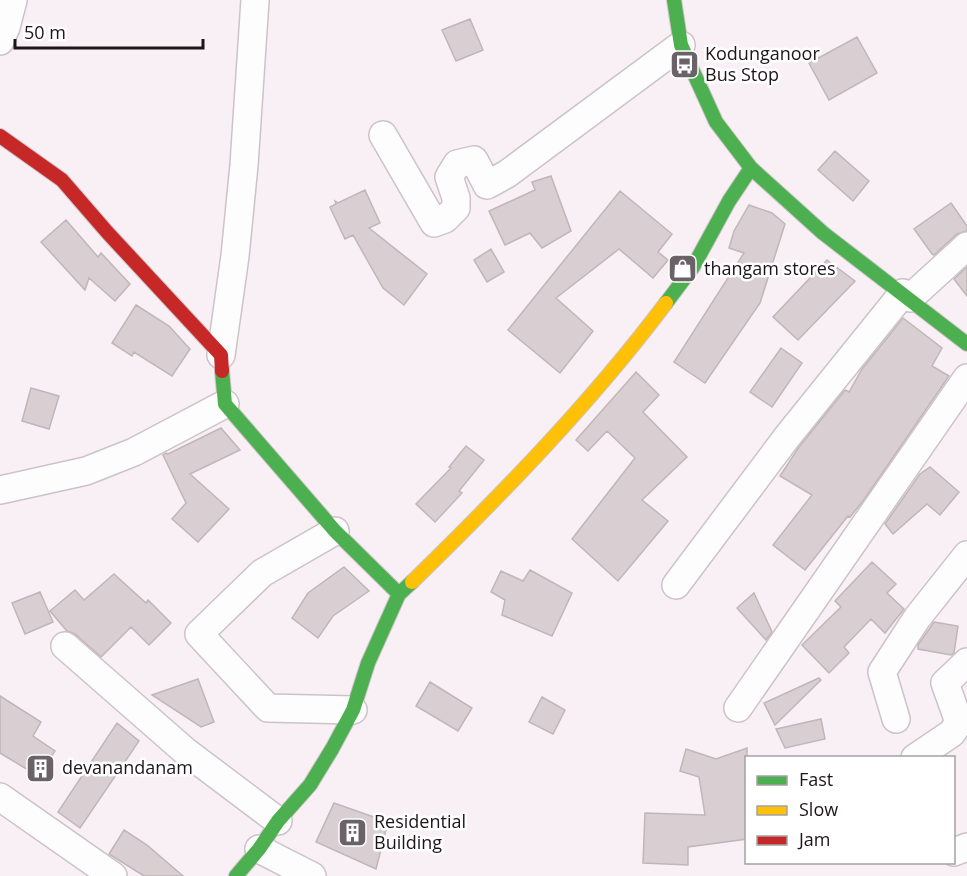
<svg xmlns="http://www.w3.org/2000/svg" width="967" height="876" viewBox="0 0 967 876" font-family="'Open Sans',sans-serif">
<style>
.building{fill:#d9ced1;stroke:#c0b6b8;stroke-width:1.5}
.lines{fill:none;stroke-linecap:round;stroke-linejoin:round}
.street-casing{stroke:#ccc3c8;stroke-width:30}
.fast-casing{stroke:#ccc3c8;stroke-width:16}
.slow-casing{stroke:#ccc3c8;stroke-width:16}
.jam-casing{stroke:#ccc3c8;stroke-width:16}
.street{stroke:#fefdfe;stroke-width:27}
.fast{stroke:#4caf50;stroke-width:14}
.slow{stroke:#ffc107;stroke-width:14}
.jam{stroke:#c62828;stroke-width:14}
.labels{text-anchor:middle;stroke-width:5;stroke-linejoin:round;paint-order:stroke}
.poi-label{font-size:18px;fill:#1e151a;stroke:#fff;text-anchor:start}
</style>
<rect width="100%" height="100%" fill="#f9f0f5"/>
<!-- building -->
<path class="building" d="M470 19 483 50 456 61 442 30Z
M857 37 877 73 829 100 809 63Z
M835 151 869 181 853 201 818 170Z
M551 176 571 231 542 248 530 233 505 245 489 211 535 190 532 182Z
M365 190 380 223 369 228 427 274 404 305 383 288 353 235 345 239 330 207 336 204 335 201 338 203Z
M620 191 672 234 658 252 668 260 653 278 619 249 556 298 593 331 560 373 508 330Z
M951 203 967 226V231L957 234 934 255 932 254 914 229Z
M749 205 772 213 785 224 760 303 705 383 674 362 744 253 729 248 734 231Z
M66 220 98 257 101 253 130 284 115 301 89 278 85 290 41 242Z
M491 249 504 272 487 282 474 260Z
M827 260 855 281 798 340 773 317Z
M967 267V296L954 279Z
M136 305 169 326 190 349 172 376 134 352 132 356 112 343Z
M903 318 942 348 932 366 949 376 863 501 850 517 848 516 805 570 773 545 812 495 780 476 799 447 845 390 849 392 862 369Z
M781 348 802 363 772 407 750 392Z
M636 372 659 395 643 412 687 457 642 500 668 521 618 581 572 539 635 458 607 431 588 451 576 440Z
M31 388 59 396 49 429 22 421Z
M221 428 240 450 190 474 229 509 198 542 172 519 186 503 163 455 166 453 168 454Z
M466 446 484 460 459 491 462 493 435 522 416 504 451 468 449 467Z
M930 467 959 492 940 515 927 504 893 534 885 524 920 474Z
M872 562 896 584 887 593 904 609 885 633 871 619 844 647 849 653 829 673 802 645 841 607 835 601Z
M344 567 369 591 333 616 318 638 292 618 308 593Z
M530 570 572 593 552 636 502 615 505 600 491 592 501 571 523 581Z
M114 574 146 603 148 600 171 623 149 645 131 627 101 657 75 634 67 631 50 611 75 590 84 600Z
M40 592 53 622 25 634 12 603Z
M754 593 772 632 766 640 737 608Z
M934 622 958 626 954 653 951 655 918 649V645Z
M819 678 821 680 775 725 764 703Z
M198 679 214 722 201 727 152 695Z
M430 682 472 708 458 731 416 706Z
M0 696 41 722 33 736 55 751 38 776 0 753Z
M542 697 565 710 553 734 529 722Z
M821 719 825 739 785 748 776 729Z
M117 723 139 741 80 828 58 812Z
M747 748V839L688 847V865L643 863 645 813 705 815 699 777 680 771 686 749 716 759Z
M334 803 388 822 376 869 316 842Z
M124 830 147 845 183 876H144L109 854Z"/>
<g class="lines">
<defs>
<path id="street" d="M0 41 6 27 13 0
M383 135 434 223 445 219 456 208V198L449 177 457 164 474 160 487 185 507 174 681 45
M910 298 967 246
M221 355 235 256 244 165 255 0
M0 490 86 471 134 452 225 404
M335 531 262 573 199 634 268 708 353 710
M676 585 787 437 903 293
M65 646 185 751 278 821
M738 708 967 378
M896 719 882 672 917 618 967 555
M915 758 952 733 959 722 945 683 967 662
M0 797 113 876
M259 849 312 876
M954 852 967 847"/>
<path id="fast" d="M674 0 681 45 716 122 751 168 823 233 967 344
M666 303 693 267 729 201 751 168
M222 371 225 404 335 531 399 594
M236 876 259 849 278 821 310 785 332 749 353 710 368 663 399 594 412 582"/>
<path id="slow" d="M412 582C502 494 590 404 666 303"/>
<path id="jam" d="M0 136 62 180 107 232 221 355 222 371"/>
</defs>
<!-- street casing -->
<use href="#street" class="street-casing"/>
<!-- fast casing -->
<use href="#fast" class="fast-casing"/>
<!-- slow casing -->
<use href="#slow" class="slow-casing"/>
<!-- jam casing -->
<use href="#jam" class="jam-casing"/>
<!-- street -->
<use href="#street" class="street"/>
<!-- fast -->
<use href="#fast" class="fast"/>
<!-- slow -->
<use href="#slow" class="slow"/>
<!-- jam -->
<use href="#jam" class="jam"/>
</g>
<!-- icons -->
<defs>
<symbol id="bus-square" viewBox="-11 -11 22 22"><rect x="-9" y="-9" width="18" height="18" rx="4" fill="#6b6267" stroke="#fff"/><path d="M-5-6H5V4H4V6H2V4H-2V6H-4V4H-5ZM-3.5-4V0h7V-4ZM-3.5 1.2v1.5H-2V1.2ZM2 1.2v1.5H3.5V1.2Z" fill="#fff"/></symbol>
<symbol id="shop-square" viewBox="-11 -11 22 22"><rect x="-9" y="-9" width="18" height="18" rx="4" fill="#6b6267" stroke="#fff"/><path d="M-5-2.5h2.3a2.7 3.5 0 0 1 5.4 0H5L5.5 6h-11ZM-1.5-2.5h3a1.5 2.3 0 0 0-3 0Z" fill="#fff"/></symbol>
<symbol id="building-square" viewBox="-11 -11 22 22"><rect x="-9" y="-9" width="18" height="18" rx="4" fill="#6b6267" stroke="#fff"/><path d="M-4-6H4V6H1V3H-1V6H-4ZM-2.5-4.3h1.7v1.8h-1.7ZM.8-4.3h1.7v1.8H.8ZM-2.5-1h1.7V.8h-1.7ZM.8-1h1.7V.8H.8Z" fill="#fff"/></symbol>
</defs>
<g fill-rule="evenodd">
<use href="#bus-square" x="668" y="48" width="33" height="33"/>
<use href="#shop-square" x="666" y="252" width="33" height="33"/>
<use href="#building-square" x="24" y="752" width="33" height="33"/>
<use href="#building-square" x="336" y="816" width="33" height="33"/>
</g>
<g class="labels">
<!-- poi labels -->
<g class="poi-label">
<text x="705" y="60">Kodunganoor<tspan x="705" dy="21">Bus Stop</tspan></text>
<text x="704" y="275">thangam stores</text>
<text x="62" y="774">devanandanam</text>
<text x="374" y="828">Residential<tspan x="374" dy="21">Building</tspan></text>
</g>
</g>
<!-- legend -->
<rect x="745" y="756" width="210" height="108" fill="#ffffff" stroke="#a5a1a3" stroke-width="1.5"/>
<rect x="757" y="776" width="30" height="9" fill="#4caf50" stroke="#a5a1a3" stroke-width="1.5"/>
<text x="799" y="786" font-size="18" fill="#1e151a">Fast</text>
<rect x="757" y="806" width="30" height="9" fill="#ffc107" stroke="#a5a1a3" stroke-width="1.5"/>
<text x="799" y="816" font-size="18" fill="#1e151a">Slow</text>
<rect x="757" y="836" width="30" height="9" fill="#c62828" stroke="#a5a1a3" stroke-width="1.5"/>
<text x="799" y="846" font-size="18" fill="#1e151a">Jam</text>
<!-- scale -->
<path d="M15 39v9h188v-9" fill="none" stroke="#1e151a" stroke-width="3"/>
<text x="24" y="39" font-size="18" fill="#1e151a" stroke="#ffffff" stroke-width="4.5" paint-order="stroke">50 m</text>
</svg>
